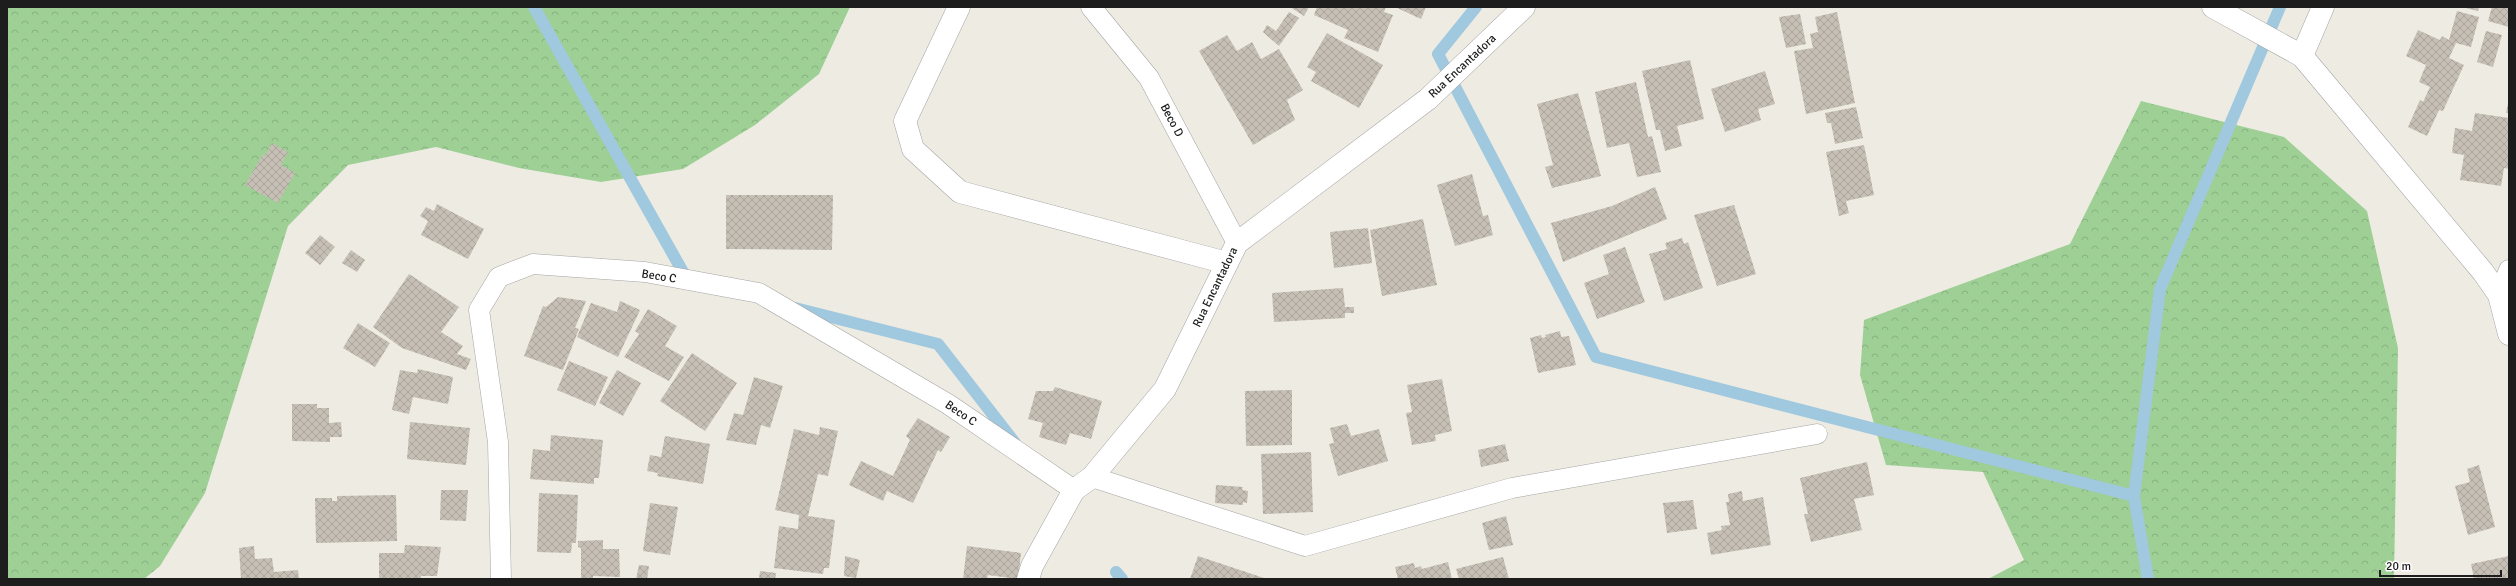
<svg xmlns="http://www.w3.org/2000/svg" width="2516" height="586" viewBox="0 0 2516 586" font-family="Signika,sans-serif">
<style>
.forest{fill:url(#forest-crowns)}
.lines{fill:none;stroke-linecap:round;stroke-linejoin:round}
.stream{stroke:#a0c8de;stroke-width:12}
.building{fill:url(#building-cross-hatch)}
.lane-casing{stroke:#a4a4a4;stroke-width:21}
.street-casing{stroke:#a4a4a4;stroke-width:23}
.lane{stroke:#fff;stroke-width:20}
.street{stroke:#fff;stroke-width:22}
.labels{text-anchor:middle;stroke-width:3;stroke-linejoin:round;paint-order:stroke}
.street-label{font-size:12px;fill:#1d1d1d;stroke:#fff}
</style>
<defs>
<pattern id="forest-crowns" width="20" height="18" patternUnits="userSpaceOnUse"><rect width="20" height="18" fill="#9ecf95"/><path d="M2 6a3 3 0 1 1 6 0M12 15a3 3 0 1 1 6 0" fill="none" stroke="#88b180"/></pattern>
<pattern id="building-cross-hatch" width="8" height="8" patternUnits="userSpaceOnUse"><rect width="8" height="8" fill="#c6bfb5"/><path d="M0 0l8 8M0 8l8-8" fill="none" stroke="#aaa49b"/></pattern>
</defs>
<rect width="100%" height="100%" fill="#eeece2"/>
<!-- forest -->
<path class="forest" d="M7 7H850L819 74 755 125 683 169 601 182 519 168 436 147 348 165 288 226 205 493 160 566 144 579H7Z
M2141 101 2284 137 2367 211 2398 348 2394 579H1988L2024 560 1983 472 1886 465 1860 375 1864 320 2070 244Z"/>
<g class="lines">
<!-- stream -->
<path class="stream" d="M534 7 688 281
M1476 7 1438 54 1596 357 2134 496
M795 308 938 344 1015 443
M1116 572 1122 579
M2148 579 2134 496 2160 289 2280 7"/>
</g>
<!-- building -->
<path class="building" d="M1290 7H1309L1304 16Z
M1317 7H1386L1384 12 1393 15 1378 52 1344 38 1348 30 1314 15Z
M1395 7H1426L1421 19Z
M2461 7H2479L2478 11Z
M2492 7H2509V27L2488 21Z
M2457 11 2479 17 2471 47 2456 43 2449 58 2464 65 2443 111 2439 110 2427 136 2408 127 2420 100 2423 102 2430 87 2419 82 2426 65 2406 56 2418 30 2440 40 2442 36 2449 40Z
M1289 12 1299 18 1279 46 1263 32 1267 25 1276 31Z
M1837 12 1855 103 1806 114 1794 51 1813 48 1810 34 1818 32 1815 17Z
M1800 14 1806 44 1786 48 1779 17Z
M2486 31 2502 35 2493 67 2477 62Z
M1327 33 1383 65 1359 108 1311 81 1316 72 1307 67Z
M1227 35 1237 51 1252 42 1261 59 1279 49 1303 90 1287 100 1295 120 1253 145 1199 51Z
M1690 60 1704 119 1677 126 1682 146 1665 151 1660 130H1656L1642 71Z
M1765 71 1775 104 1758 109 1761 120 1725 132 1711 89Z
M1636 82 1648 137 1652 136 1661 172 1637 177 1629 143 1607 148 1595 92Z
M1578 93 1601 176 1552 188 1545 167 1553 165 1537 104Z
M2509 99V113H2506Z
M1856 107 1863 138 1835 144 1831 123H1827L1825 113Z
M2475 113 2509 118V169L2504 168 2501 186 2460 180 2464 155 2452 153 2455 128 2472 131Z
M272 143 288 152 281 165 295 173 278 203 245 185 263 154 265 156Z
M1864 145 1874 195 1846 201 1849 213 1839 216 1826 152Z
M1472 174 1483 216 1488 215 1493 235 1455 246 1437 185Z
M1655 187 1667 219 1563 262 1551 223 1612 206Z
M726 195H833L832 250 726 249Z
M437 204 484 229 468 259 421 235 428 221 420 216 426 207 434 211Z
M1734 205 1756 274 1717 286 1694 215Z
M1423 219 1437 285 1382 296 1370 230Z
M1368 228 1372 263 1334 268 1330 232Z
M320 235 335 247 320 265 305 253Z
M1682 238 1684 244 1688 242 1703 288 1664 301 1649 254 1667 249 1665 243Z
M1625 247 1645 302 1597 319 1584 283 1609 274 1603 255Z
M351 250 365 260 357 272 342 263Z
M409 274 459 307 441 332 463 346 457 354 471 359 466 370 402 348 373 327Z
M1343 288 1345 307H1354V313H1345V318L1274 322 1272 293Z
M558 297 586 301 575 328 579 329 563 370 524 356 543 306 546 307Z
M620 301 640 310 618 357 577 337 591 303 617 312Z
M648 309 677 326 665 346 684 357 669 381 624 357 639 334 635 331Z
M358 323 390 343 375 367 343 348Z
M1560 331 1561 337 1569 336 1576 365 1538 373 1530 338 1541 335 1542 338 1546 337 1545 335Z
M692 353 737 383 705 431 660 401Z
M569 361 608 377 595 406 557 390Z
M418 369 453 377 448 404 413 397 409 414 392 410 400 370 417 373Z
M617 370 641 383 623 416 599 403Z
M754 377 783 386 770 428 761 425 756 445 726 440 734 413 743 415Z
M1442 379 1452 431 1435 435 1436 441 1412 445 1406 413 1412 412 1407 385Z
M1055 387 1102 401 1091 439 1070 433 1066 445 1039 437 1043 423 1028 419 1036 391H1053Z
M1292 390V445L1246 446 1245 391Z
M292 404H317V408H329V423L341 422 342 437H330V442L292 441Z
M918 418 950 437 941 452 938 450 913 503 887 491 883 501 849 485 861 461 893 476 910 440 906 436Z
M410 422 470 428 466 465 407 459Z
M1347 424 1351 436 1379 429 1388 461 1338 476 1329 444 1334 443 1330 428Z
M820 427 838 431 828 476 818 474 808 516 835 520 829 568H824L823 574 774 568 779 526 798 529 799 515 775 510 794 429 819 435Z
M551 435 603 440 599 478H594V484L530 479 533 449 550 451Z
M665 436 710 444 703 484 657 476 658 473 647 471 650 455 661 457Z
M1505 444 1509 461 1481 467 1478 450Z
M1311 452 1313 512 1263 514 1261 454Z
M1867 462 1874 495 1854 499 1862 530 1811 542 1804 514H1808L1800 478Z
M2479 465 2495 527 2468 535 2455 486 2470 482 2467 469Z
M1216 485 1243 487 1242 490 1248 491 1247 503 1243 502V505L1215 503Z
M441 490H468L466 521 440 520Z
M1742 491 1743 501 1763 497 1771 545 1711 555 1707 533 1722 530 1721 526 1730 525 1726 502H1729L1728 494Z
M539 493 578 495 576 543H572L571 553 537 552Z
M396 495 397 541 316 543 315 498H332V501H337V496Z
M1693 500 1697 529 1667 533 1663 503Z
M650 503 678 507 670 555 643 551Z
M1506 516 1513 545 1489 550 1482 523Z
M603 540V549H619L620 577 593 576V579H581V548L578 547V541Z
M405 545 441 547 437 576H421V579H379V553H404Z
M254 546 255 559 272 558 274 572 298 570 299 579H241L239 548Z
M967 546 1021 553 1018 579 988 575 987 579H963Z
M845 556 860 560 856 578 844 576Z
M1198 556 1267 579H1190Z
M2509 556V579H2474L2471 564Z
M1503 557 1509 579H1459L1456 569Z
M1448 562 1452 579H1398L1395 567 1414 563 1415 568 1421 566 1422 569Z
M639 565 649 566 647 579H636Z
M760 571 776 573 775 579H759Z"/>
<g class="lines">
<defs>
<path id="lane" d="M1091 7 1149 78 1237 243
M2499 295 2509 270
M1092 477 1305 546 1512 488 1817 434
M501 579 498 442 479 310 499 277 533 264 645 272 759 293 948 404 1074 490"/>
<path id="street" d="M959 7 905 121 913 149 960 192 1227 263
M2213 7 2302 56 2483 272 2499 295 2509 334
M2302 56 2323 7
M1028 579 1032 566 1074 490 1092 477 1165 389 1237 243 1428 99 1524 7"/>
</defs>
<!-- lane casing -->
<use href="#lane" class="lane-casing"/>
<!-- street casing -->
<use href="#street" class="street-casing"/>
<!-- lane -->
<use href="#lane" class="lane"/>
<!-- street -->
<use href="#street" class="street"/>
</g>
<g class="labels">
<!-- street labels -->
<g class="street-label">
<text transform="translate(1462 66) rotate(-43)" y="4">Rua Encantadora</text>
<text transform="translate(1172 120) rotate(62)" y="4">Beco D</text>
<text transform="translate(659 276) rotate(9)" y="4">Beco C</text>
<text transform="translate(1215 287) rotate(-64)" y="4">Rua Encantadora</text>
<text transform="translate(961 413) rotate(34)" y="4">Beco C</text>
</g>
</g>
<!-- border -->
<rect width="2516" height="586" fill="none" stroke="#1d1d1d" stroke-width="16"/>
<!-- scale -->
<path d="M2380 570v6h121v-6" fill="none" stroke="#1d1d1d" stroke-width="2"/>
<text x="2386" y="570" font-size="12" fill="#1d1d1d" stroke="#ffffff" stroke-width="3" paint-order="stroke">20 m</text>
</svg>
